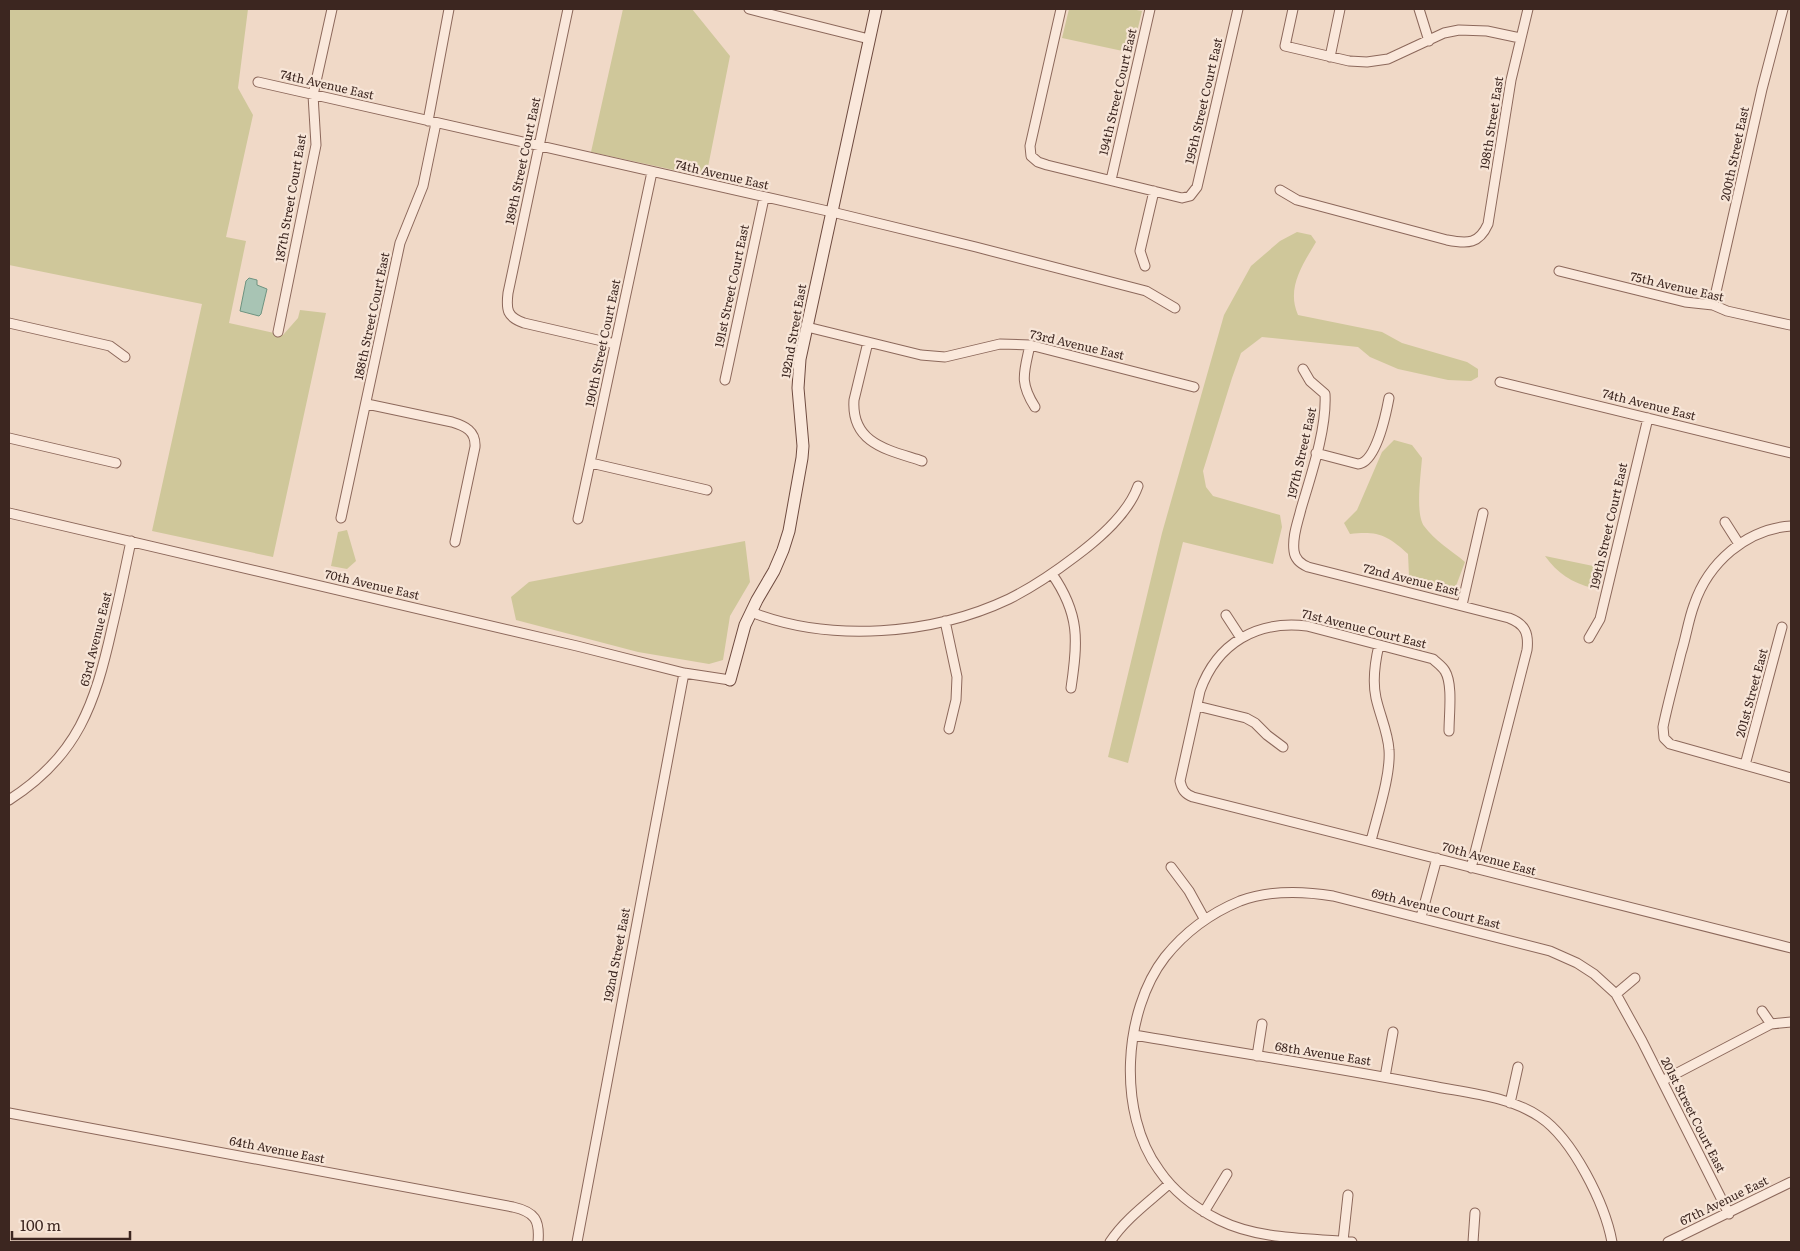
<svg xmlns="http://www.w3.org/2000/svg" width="1800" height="1251" viewBox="0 0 1800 1251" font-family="Literata,serif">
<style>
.green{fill:#cfc79a}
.water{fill:#a8c4b4;stroke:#6e9380}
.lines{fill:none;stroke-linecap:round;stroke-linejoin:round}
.street-casing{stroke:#8c685b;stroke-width:11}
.secondary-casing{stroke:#6e4a3f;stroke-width:13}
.street{stroke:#fae8db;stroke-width:9}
.secondary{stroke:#fae8db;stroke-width:11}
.labels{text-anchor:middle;stroke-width:4.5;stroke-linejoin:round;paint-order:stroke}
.street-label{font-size:12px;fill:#3c2620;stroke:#f7e5d7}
</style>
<rect width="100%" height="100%" fill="#f0d9c7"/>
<!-- green -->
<path class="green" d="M9 9H248L238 88 253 115 226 237 246 241 229 323 283 335 298 318 300 310 326 313 273 557 152 531 202 304 9 265Z
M623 9H692L730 56 706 177 591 152Z
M1069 9H1131L1142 11 1132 53 1062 38Z
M1297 232 1311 235 1316 242C1303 264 1286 288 1298 315L1382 332 1402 343 1467 362 1478 369V377L1471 381 1448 380 1398 369 1370 357 1358 347 1262 337 1241 353 1232 378 1203 471 1206 487 1213 496 1280 515 1282 527 1273 564 1183 542 1128 763 1108 757 1162 533 1224 315 1251 266 1280 241Z
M1394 440 1412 445 1422 458C1421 474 1415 513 1424 526 1434 540 1452 551 1465 562L1453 594 1448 596 1417 585 1409 576 1408 554C1387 535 1378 531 1350 534L1344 523 1357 510 1382 452Z
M347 530 356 561 347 569 331 566 338 532Z
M745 541 750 582 730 616 723 660 709 664 638 652 516 620 511 597 529 582Z
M1545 556 1598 567 1593 588C1572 583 1557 573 1545 556Z"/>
<!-- water -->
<path class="water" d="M249 278 257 280V285L267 289 261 314 259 316 240 311 246 281Z"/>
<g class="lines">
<defs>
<path id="street" d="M568 9 508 293C506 310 507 317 524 323L615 344
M749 9 869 39
M1061 9 1030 146 1031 156 1038 162 1047 165 1182 198 1190 196 1197 187 1238 9
M1293 9 1285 46 1349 61 1367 62 1388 59 1444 33 1459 30 1487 31 1520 38
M1419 9 1429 41
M1330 57 1340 9
M258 82 832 212 976 247 1146 291 1175 308
M428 121 449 9
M1111 180 1150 9
M1280 190 1297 200 1447 240C1468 244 1479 244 1488 224L1511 80 1528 9
M1145 266 1140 251 1154 191
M1559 271 1685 302 1713 305 1727 311 1790 325
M1713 305 1762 89 1783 9
M9 323 110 346 125 357
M807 327 921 355 945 357 1000 344 1030 345 1194 387
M278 332 316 145 313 95 332 9
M868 342 854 400C851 444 889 450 922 461
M1030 345C1024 373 1019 382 1035 407
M1303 369 1310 381 1325 394C1327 429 1311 475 1301 509 1298 522 1292 536 1294 551 1295 560 1301 564 1308 567L1509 618C1525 624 1529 633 1527 650L1471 868
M725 380 764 198
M1500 382 1791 453
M367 404 452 422C465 426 476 431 475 447L455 542
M9 438 116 463
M1316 453 1358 464C1376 463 1386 414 1389 398
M591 463 707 490
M9 513 577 646 684 673 730 680
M341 518 400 243 423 186 436 123
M578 519 652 172
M1725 522 1739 544
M1791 526C1746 529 1708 563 1694 605 1688 621 1686 638 1681 653 1675 678 1668 702 1663 727L1664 738 1670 744 1791 778
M1052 574C1080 614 1078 641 1071 688
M1462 605 1483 513
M751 612C830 643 933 635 1009 599 1033 587 1055 572 1076 556 1100 538 1128 514 1138 486
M1226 615 1241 638
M945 621 957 677 956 700 949 729
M1589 638 1600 619 1648 418
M1197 706 1246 718 1255 723 1267 735 1283 747
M1449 731C1449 714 1453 684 1445 671 1442 666 1437 663 1433 659L1307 626C1257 620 1217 643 1200 691L1180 781C1182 790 1185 794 1193 797L1791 948
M1745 765 1782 627
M9 800C78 756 95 704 112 628 119 599 125 570 131 541
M1371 841C1377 816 1391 775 1389 750 1388 732 1380 716 1376 698 1372 680 1375 662 1379 645
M1171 867 1189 891 1205 920
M1421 917 1437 858
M1616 994 1635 978
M1762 1011 1771 1024
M1134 1035C1233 1052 1333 1067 1432 1086 1468 1093 1509 1096 1540 1117 1573 1139 1605 1204 1612 1242
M1257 1056 1262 1024
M1385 1077 1393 1032
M1662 1081 1771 1024 1791 1022
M1510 1103 1518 1067
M9 1113 513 1207C535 1212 540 1220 538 1242
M1204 1212 1227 1174
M1343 1241 1348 1195
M577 1242 684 673
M1110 1242C1125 1219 1149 1202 1169 1184
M1352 1242C1309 1238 1259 1240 1219 1220 1195 1208 1174 1192 1159 1170 1117 1113 1123 1011 1165 957 1185 932 1211 913 1240 901 1270 890 1303 891 1333 896L1550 951 1577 963 1594 974 1616 994 1642 1041 1729 1214
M1473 1242 1475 1213
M1668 1242 1791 1182"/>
<path id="secondary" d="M730 680 745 625 757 600 774 571 783 550 789 531 802 458 803 446 798 388 800 359 876 9"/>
</defs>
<!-- street casing -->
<use href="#street" class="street-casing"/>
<!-- secondary casing -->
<use href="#secondary" class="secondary-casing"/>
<!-- street -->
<use href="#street" class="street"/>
<!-- secondary -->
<use href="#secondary" class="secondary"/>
</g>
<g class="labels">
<!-- street labels -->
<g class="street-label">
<text transform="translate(327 85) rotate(13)" y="4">74th Avenue East</text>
<text transform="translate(1118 92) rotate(-77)" y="4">194th Street Court East</text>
<text transform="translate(1204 101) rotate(-77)" y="4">195th Street Court East</text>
<text transform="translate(1492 123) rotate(-81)" y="4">198th Street East</text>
<text transform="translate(1735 154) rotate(-78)" y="4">200th Street East</text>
<text transform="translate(523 161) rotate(-78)" y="4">189th Street Court East</text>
<text transform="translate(722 175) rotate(13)" y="4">74th Avenue East</text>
<text transform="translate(291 198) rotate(-80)" y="4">187th Street Court East</text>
<text transform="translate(732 286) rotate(-78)" y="4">191st Street Court East</text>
<text transform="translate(1677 287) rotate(13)" y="4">75th Avenue East</text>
<text transform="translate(372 316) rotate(-78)" y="4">188th Street Court East</text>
<text transform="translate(794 331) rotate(-80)" y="4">192nd Street East</text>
<text transform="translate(603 343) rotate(-78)" y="4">190th Street Court East</text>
<text transform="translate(1077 345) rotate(13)" y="4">73rd Avenue East</text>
<text transform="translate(1649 405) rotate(14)" y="4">74th Avenue East</text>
<text transform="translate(1302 453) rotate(-77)" y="4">197th Street East</text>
<text transform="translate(1609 526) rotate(-77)" y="4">199th Street Court East</text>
<text transform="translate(1411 580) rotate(14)" y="4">72nd Avenue East</text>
<text transform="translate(372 585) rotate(13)" y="4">70th Avenue East</text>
<text transform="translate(1364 629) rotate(14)" y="4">71st Avenue Court East</text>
<text transform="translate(96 639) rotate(-76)" y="4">63rd Avenue East</text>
<text transform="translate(1752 693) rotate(-75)" y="4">201st Street East</text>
<text transform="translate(1489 859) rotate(15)" y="4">70th Avenue East</text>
<text transform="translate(1436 909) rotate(14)" y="4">69th Avenue Court East</text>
<text transform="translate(617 955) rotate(-79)" y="4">192nd Street East</text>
<text transform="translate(1323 1054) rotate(9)" y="4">68th Avenue East</text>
<text transform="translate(1693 1115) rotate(63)" y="4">201st Street Court East</text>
<text transform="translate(277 1150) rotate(11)" y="4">64th Avenue East</text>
<text transform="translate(1724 1201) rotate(-26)" y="4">67th Avenue East</text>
</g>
</g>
<!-- border -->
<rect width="1800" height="1251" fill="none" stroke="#3c2620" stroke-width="20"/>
<!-- scale -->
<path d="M12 1231v8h118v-8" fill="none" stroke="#3c2620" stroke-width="2.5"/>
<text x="20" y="1231" font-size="15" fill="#3c2620" stroke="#f7e5d7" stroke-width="4" paint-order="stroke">100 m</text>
</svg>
